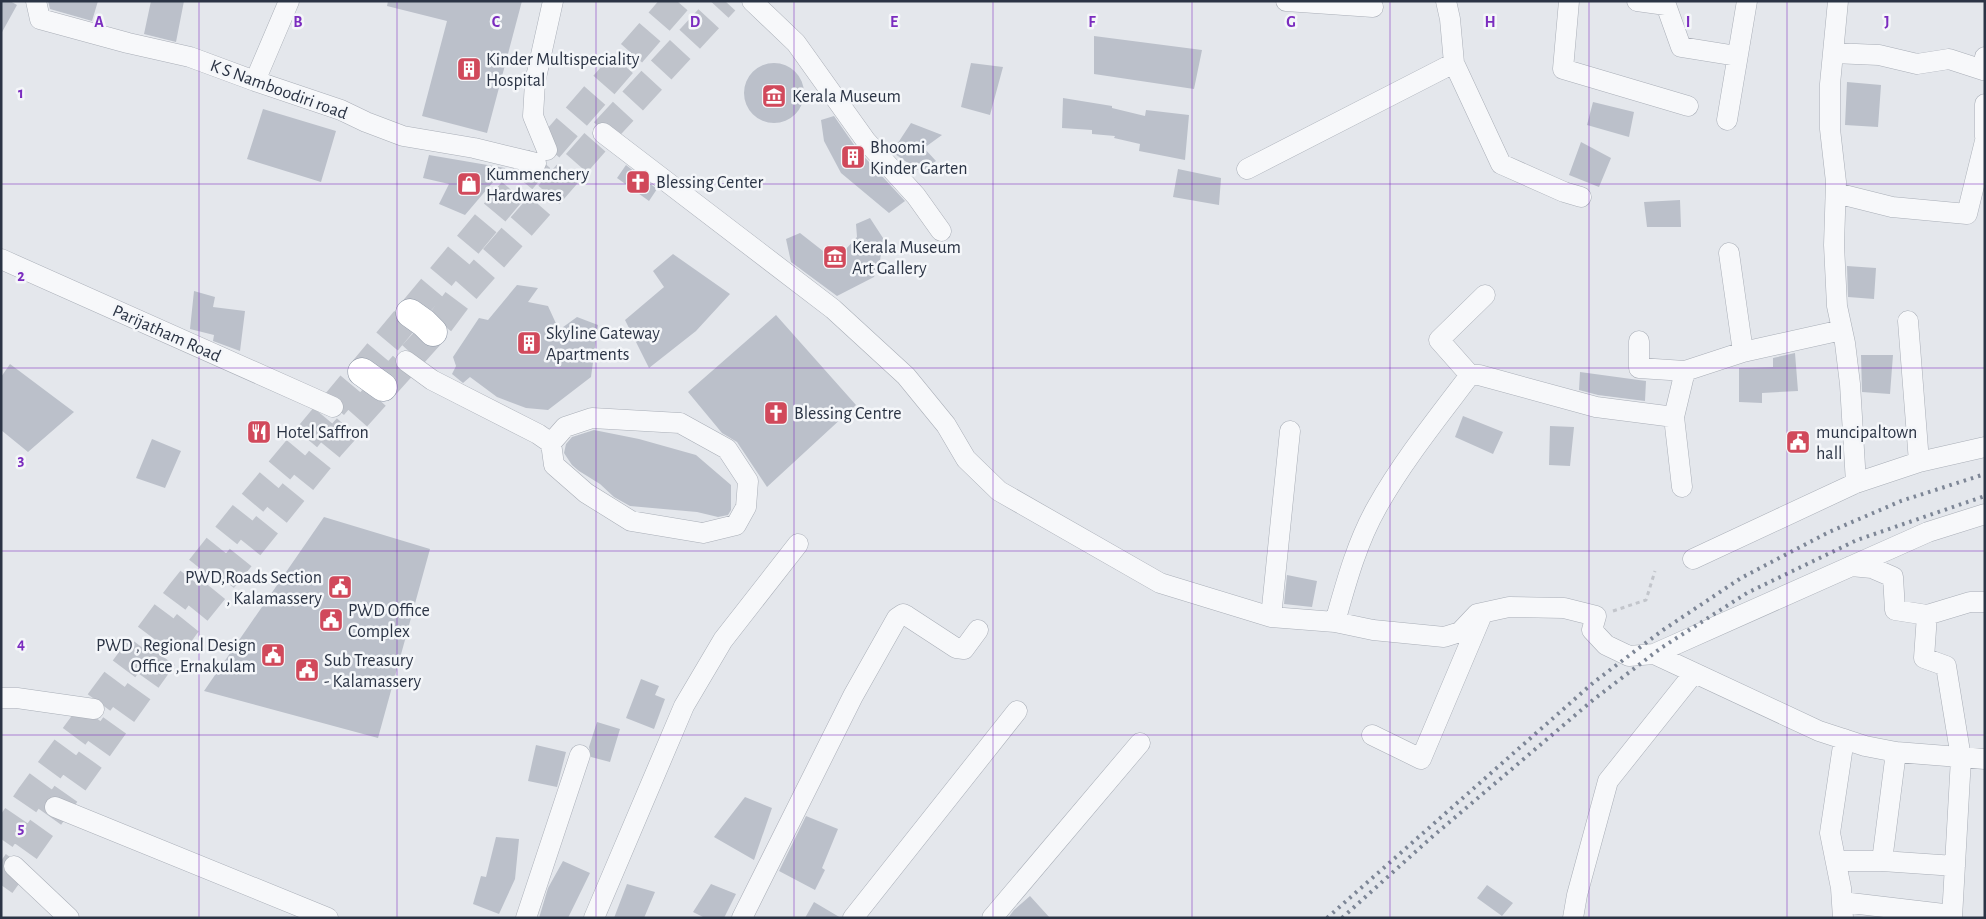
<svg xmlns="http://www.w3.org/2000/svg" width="1986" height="919" viewBox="0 0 1986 919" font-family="'Alegreya Sans',sans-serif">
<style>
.building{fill:#bbc0ca}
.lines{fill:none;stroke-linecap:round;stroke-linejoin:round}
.highway-tunnel{stroke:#bfc3cb;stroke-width:28;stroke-dasharray:28 14;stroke-linecap:butt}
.minor-casing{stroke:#a9aeb7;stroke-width:21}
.highway-casing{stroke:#8b94a3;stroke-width:29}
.path{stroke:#c2c5cb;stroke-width:3;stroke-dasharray:4 4;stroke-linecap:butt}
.minor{stroke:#f7f8fa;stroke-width:20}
.highway{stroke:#fff;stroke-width:28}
.rail{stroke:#7d8696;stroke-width:4;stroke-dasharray:2.5 5;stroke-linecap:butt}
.grid{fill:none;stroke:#7b2cbf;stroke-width:1;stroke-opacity:0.55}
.labels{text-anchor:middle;stroke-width:5;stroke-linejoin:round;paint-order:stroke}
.poi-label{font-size:18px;fill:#2b3445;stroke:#f4f6f9;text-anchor:start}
.street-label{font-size:18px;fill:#2b3445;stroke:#f4f6f9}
.grid-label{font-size:16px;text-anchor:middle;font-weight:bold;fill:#7b2cbf;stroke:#f4f6f9;stroke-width:5;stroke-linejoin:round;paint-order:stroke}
</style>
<rect width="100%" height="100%" fill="#e4e7ec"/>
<!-- building -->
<path class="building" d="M1 1H10L17 5 1 34Z
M48 1H98L92 21 50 9Z
M151 1H184L176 42 144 34Z
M388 1H522L487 133 422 116 447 21 387 6Z
M1094 36 1202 50 1194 89 1094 74Z
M971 63 1003 67 990 115 961 107Z
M744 93a30 30 0 1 1 60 0a30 30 0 1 1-60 0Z
M1847 82 1881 85 1878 127 1845 125Z
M1063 98 1112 106V108L1145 116 1146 110 1189 115 1185 160 1139 151 1140 144 1114 138 1115 136 1092 134V130L1062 128Z
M1593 102 1634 112 1629 137 1587 125Z
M263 109 336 131 321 182 247 159Z
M834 116 857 149 905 201 889 213 841 173 824 141 821 120Z
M911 123 942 135 924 148 936 161 921 172 892 152Z
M1581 142 1611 158 1599 187 1569 175Z
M429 155 505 168 465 215 439 204 449 184 423 178Z
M626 165 657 189 649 201 617 178Z
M1178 169 1221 178 1219 205 1173 197Z
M1680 200 1681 227H1647L1644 202Z
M870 218 883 238 880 261 874 277 837 296 791 262 786 239 800 233 823 251 835 253 845 250 857 237 856 224Z
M673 254 730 294 696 331 649 368 625 320 664 287 653 271Z
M1847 266 1876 268 1874 299 1848 297Z
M517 285 538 288 528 302 548 306 559 330 577 317 598 325 591 377 548 410 526 408 497 397 470 377 463 383 452 374 456 366 453 357 479 318 488 320Z
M194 291 215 297 213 307 245 311 240 351 213 341 214 335 190 329Z
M776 315 856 405 767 487 737 442 722 433 688 392Z
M1795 353 1798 391 1762 393V403L1739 402V368L1773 367V358Z
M1861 355H1893L1890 394 1862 392Z
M10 364 74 412 28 452 1 430V377Z
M1580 372 1646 381 1645 401 1598 395 1579 390Z
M1463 416 1503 432 1493 454 1455 437Z
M1550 426 1574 427 1570 466 1549 465Z
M594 430 639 439 696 455 731 485V510L728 515 718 517 697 512 630 506 614 497 600 484 579 471 572 465 564 453 566 444 572 437Z
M152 439 181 451 165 488 136 478Z
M324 517 430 549 378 738 204 691Z
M1287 575 1317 581 1312 607 1284 604Z
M641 679 659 686 655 695 665 699 654 729 626 718Z
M597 722 620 729 610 762 591 757 589 747Z
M536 745 566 752 557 787 528 781Z
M745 797 772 808 754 860 714 837Z
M806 816 838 829 822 868 825 870 815 890 779 871Z
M496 837 519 839 515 879 499 914 473 904 481 876 486 877Z
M563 861 590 873 568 918H539L548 888Z
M627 884 655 892 644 918H614Z
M711 884 736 894 724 918H705L693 912Z
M1487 885 1513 903 1502 916 1477 898Z
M1030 896 1050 918H1008L1014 910Z
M814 902 841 918H805Z"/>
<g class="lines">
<!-- highway-tunnel -->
<path class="highway-tunnel" d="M1 839 31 795 106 693 179 595 249 507 536 163 677 1
M1 885 186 625 330 447 433 332 457 300 603 133 725 1"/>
<defs>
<path id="minor" d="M36 1 40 19 128 43 190 57 255 81 341 110 366 122 403 136 474 148 536 163
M752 1 796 43 866 141 916 196 941 231
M1286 1 1373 7
M1446 1 1450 19 1454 63 1501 164 1564 192 1581 197
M1569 1 1563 69 1688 106
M1637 1 1666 5 1681 47 1737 56
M1838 1 1830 84V129L1836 182 1834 245 1837 306 1845 343 1850 384 1856 483
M1833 53 1879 55 1917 64 1949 59 1983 70 1985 57
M255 81 289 1
M1985 104V137
M1727 120 1747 1
M603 133 833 309 906 376 946 425 966 459 999 491 1160 583 1271 617 1335 622C1346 583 1357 542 1377 507 1402 462 1439 416 1470 375H1479L1596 407 1674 417 1685 371 1743 352 1842 330
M547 150 533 116 535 82 553 1
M1247 169 1454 63
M1836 193 1892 207 1967 214 1985 141
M1729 253 1743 352
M1 259 333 407
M1908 321 1919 462
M1639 341V368L1685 371
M406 361 432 380 538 434 551 443 554 465 586 493 631 521 703 533 736 525 746 507 748 481 727 449 680 423 592 418 565 427 551 443
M1470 375 1439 340 1485 295
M1674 417 1682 487
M1693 559 1856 483 1919 462 1985 447
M1851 566 1872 568 1893 577 1895 610 1927 615 1924 658 1946 666 1961 758 1952 918
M1927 615 1970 602H1985
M1271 617 1290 431
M1335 622 1373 630 1444 637 1460 632 1477 614 1509 607 1564 608 1596 616 1592 630 1606 645 1629 656 1654 654 1928 532 1985 514
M1654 654 1819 731 1865 746 1896 752 1985 759
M1 698H17L94 709
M1372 735 1421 759 1481 617
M1896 752 1882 861 1955 866
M55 807 328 918
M1836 861H1882
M14 866 69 918
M1842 902 1952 915
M526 918 580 755
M594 918 684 706 723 640 798 544
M742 918 853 696 897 618 903 614 907 616 956 648 964 649 978 630
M853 918 1017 711
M992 918 1140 743
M1573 918 1577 895 1608 781 1694 673
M1843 918 1841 888 1830 833 1844 739"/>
<path id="highway" d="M410 313 424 323 433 332
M362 372 383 387"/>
</defs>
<!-- minor casing -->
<use href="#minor" class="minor-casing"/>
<!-- highway casing -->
<use href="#highway" class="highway-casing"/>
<!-- path -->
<path class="path" d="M1613 611 1646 600 1655 571"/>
<!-- minor -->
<use href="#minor" class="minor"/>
<!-- highway -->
<use href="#highway" class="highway"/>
<!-- rail -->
<path class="rail" d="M1327 918 1594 682 1663 630 1741 578 1829 532 1901 501 1985 474
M1342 918 1432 837 1593 700 1661 648 1747 593 1857 540 1985 496"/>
</g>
<!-- grid -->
<path class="grid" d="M199 1V918M397 1V918M596 1V918M794 1V918M993 1V918M1192 1V918M1390 1V918M1589 1V918M1787 1V918M1 184H1985M1 368H1985M1 551H1985M1 735H1985"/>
<!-- icons -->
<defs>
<symbol id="building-square" viewBox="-11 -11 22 22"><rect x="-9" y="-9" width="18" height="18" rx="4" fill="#d1495b" stroke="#f4f6f9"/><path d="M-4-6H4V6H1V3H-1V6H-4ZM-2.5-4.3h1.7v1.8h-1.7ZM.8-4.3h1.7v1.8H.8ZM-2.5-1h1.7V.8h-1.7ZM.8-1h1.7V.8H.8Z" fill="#fff"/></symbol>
<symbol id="museum-square" viewBox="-11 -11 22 22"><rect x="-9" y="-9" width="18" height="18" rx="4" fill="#d1495b" stroke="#f4f6f9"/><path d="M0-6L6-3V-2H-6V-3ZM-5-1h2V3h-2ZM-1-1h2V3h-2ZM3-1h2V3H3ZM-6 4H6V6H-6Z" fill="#fff"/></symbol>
<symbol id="church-square" viewBox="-11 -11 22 22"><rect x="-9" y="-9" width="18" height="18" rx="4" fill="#d1495b" stroke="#f4f6f9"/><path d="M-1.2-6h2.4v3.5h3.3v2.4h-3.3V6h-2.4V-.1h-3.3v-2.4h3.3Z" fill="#fff"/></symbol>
<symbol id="shop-square" viewBox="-11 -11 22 22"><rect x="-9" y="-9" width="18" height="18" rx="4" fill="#d1495b" stroke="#f4f6f9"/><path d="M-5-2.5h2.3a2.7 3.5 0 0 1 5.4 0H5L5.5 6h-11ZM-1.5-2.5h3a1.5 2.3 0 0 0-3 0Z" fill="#fff"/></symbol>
<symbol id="restaurant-square" viewBox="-11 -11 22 22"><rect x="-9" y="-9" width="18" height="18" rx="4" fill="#d1495b" stroke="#f4f6f9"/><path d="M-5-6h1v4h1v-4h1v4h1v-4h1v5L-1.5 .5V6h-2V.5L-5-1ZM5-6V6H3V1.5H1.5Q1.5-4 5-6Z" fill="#fff"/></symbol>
<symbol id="civic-square" viewBox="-11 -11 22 22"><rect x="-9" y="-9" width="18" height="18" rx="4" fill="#d1495b" stroke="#f4f6f9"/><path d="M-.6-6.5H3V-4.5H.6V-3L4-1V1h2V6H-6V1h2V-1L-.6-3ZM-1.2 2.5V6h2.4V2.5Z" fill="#fff"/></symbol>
</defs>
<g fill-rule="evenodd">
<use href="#building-square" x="455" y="55" width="28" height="28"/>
<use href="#museum-square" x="760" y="82" width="28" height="28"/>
<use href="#building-square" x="839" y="143" width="28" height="28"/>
<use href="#church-square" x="624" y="168" width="28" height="28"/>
<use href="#shop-square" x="455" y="170" width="28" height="28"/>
<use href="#museum-square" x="821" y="243" width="28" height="28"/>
<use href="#building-square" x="515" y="329" width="28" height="28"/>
<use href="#church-square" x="762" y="399" width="28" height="28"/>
<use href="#restaurant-square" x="245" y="418" width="28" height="28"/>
<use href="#civic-square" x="1784" y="428" width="28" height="28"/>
<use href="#civic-square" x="326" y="573" width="28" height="28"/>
<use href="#civic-square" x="317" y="606" width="28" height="28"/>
<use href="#civic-square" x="259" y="641" width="28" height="28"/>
<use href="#civic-square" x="293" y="656" width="28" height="28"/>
</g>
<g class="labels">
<!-- poi labels -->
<g class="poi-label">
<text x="486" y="65">Kinder Multispeciality<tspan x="486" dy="21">Hospital</tspan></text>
<text x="792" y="102">Kerala Museum</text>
<text x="870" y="153">Bhoomi<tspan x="870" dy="21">Kinder Garten</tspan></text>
<text x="486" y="180">Kummenchery<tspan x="486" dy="21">Hardwares</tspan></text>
<text x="656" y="188">Blessing Center</text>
<text x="852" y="253">Kerala Museum<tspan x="852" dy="21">Art Gallery</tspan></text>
<text x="546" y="339">Skyline Gateway<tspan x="546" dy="21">Apartments</tspan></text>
<text x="794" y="419">Blessing Centre</text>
<text x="276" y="438">Hotel Saffron</text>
<text x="1816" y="438">muncipaltown<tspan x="1816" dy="21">hall</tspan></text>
<text x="322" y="583" text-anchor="end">PWD,Roads Section<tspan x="322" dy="21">, Kalamassery</tspan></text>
<text x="348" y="616">PWD Office<tspan x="348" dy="21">Complex</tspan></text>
<text x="256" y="651" text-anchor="end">PWD , Regional Design<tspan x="256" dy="21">Office ,Ernakulam</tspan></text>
<text x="324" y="666">Sub Treasury<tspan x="324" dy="21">- Kalamassery</tspan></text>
</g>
<!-- street labels -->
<g class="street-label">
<text transform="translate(279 89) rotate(20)" y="6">K S Namboodiri road</text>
<text transform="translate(167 333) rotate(24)" y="6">Parijatham Road</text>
</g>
</g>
<g class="grid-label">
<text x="99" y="27">A</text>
<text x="298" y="27">B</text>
<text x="496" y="27">C</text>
<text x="695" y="27">D</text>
<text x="894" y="27">E</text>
<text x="1092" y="27">F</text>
<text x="1291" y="27">G</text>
<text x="1490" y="27">H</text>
<text x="1688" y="27">I</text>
<text x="1887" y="27">J</text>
<text x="21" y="98">1</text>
<text x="21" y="281">2</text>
<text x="21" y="465">3</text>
<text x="21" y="649">4</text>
<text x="21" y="833">5</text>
</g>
<!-- border -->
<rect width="1986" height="919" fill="none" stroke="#2b3445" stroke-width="5"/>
</svg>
